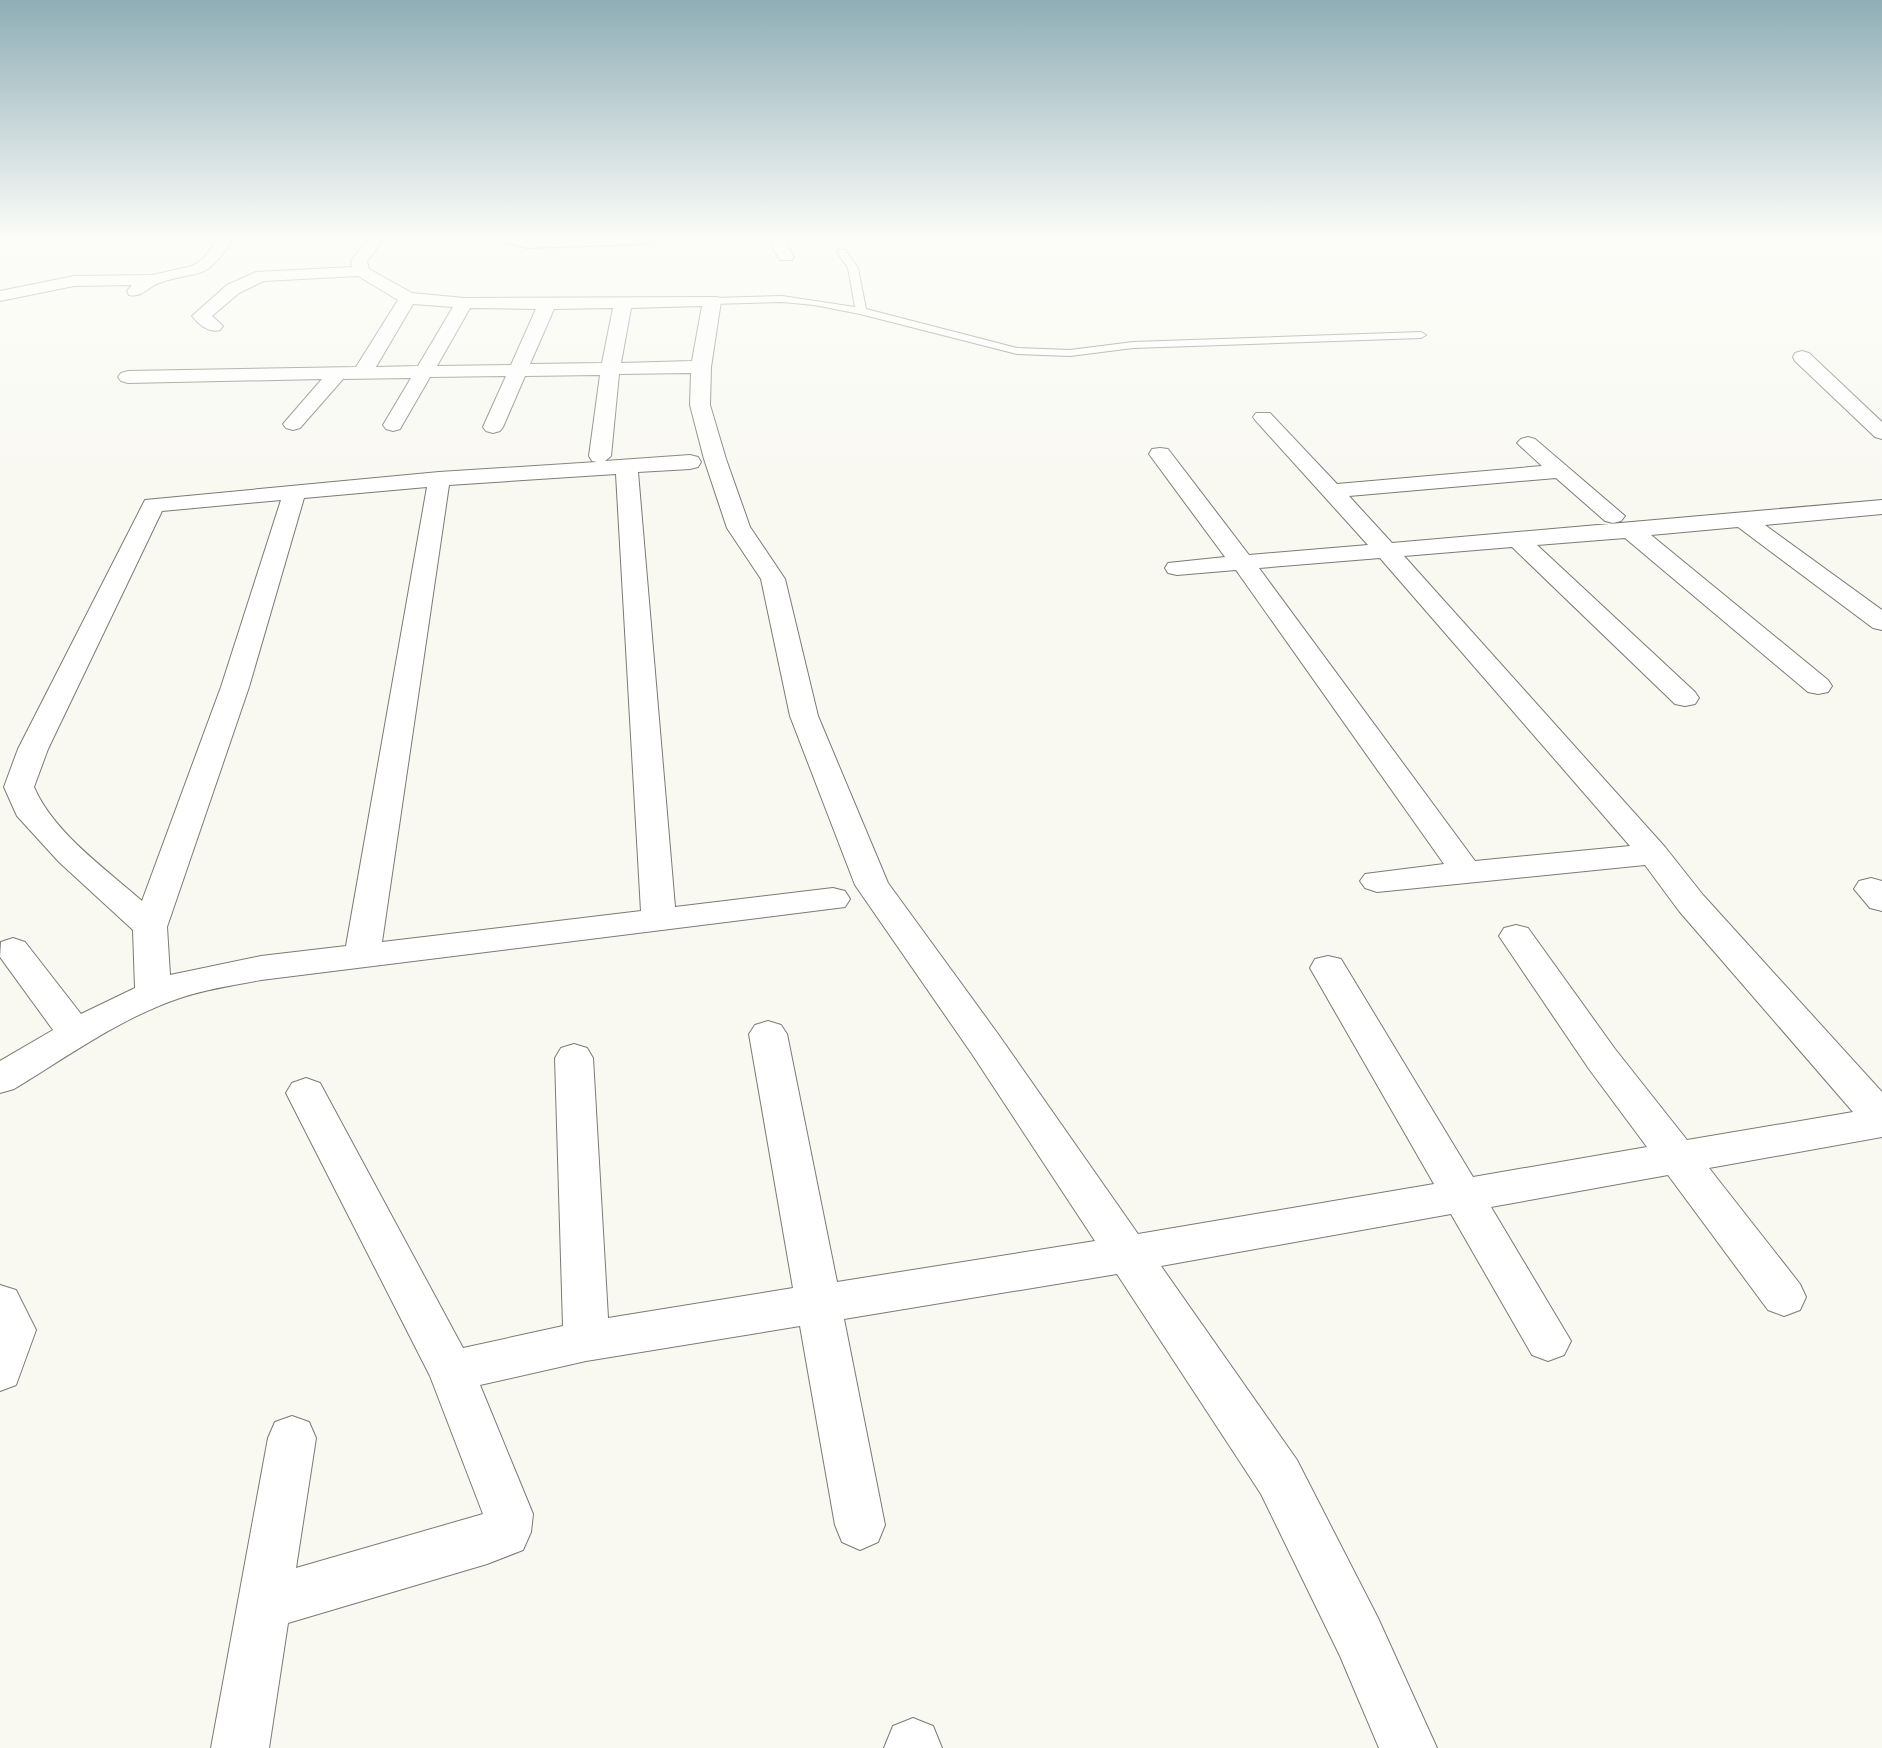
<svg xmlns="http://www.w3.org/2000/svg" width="1882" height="1748" viewBox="0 0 1882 1748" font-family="Karla,sans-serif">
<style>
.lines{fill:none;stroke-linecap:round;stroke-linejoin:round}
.service-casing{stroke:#7b7b75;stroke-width:2}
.minor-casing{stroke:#7b7b75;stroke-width:2}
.service{fill:#fff;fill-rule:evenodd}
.minor{fill:#fff;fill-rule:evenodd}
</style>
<rect width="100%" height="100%" fill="#f9f9f2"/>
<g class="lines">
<defs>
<path id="service" d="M839 250H845L858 268 866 309 1017 348 1070 350 1133 342 1421 332 1426 335 1421 338 1133 348 1070 356 1017 354 860 314 814 305 782 302 712 304 707 301 712 298 782 296 855 307 848 268 837 252Z"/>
<path id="minor" d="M218 239H233C203 284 203 268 159 283 148 287 142 298 129 295L127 291 132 285 74 286 0 301V291L74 276 152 275 192 266 203 259Z
M368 239H384L367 261 369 269 412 293 464 298 718 297 721 301 711 367 710 405 726 459 750 527 785 579 818 716 888 883 998 1034 1138 1234 1434 1184 1310 968 1315 959 1328 956 1341 959 1473 1177 1647 1147 1589 1069 1499 936 1504 928 1516 925 1528 928 1615 1049 1687 1140 1853 1112 1679 911 1645 865 1377 892 1365 888 1360 881 1365 874 1444 864 1236 570 1177 575 1168 573 1165 568 1168 563 1225 557 1149 454 1152 449 1160 448 1168 449 1249 555 1368 545 1256 421 1253 417 1256 413H1270L1337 484 1542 466 1517 443 1521 439 1528 437 1535 439 1625 516 1621 521 1613 523 1605 521 1556 478 1349 496 1392 543 1882 500V514L1765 525 1882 610V630L1873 628 1738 527 1651 535 1828 680 1832 686 1828 692 1818 694 1808 692 1625 538 1537 545 1695 692 1699 698 1695 704 1685 706 1675 704 1512 547 1404 556 1665 847 1703 895 1882 1092V1137L1709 1168 1800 1284 1806 1297 1800 1310 1784 1316 1768 1310 1668 1175 1491 1207 1571 1341 1564 1355 1548 1361 1532 1355 1451 1214 1161 1266 1297 1460 1378 1618 1437 1748H1379L1340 1656 1261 1494 1117 1274 844 1319 885 1525 878 1542 860 1550 842 1542 835 1525 800 1326 586 1361 480 1385 533 1514 531 1532 523 1550 487 1564 288 1623 269 1748H211L268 1438 275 1422 292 1416 309 1422 316 1438 296 1568 483 1514 430 1376 286 1093 292 1083 306 1078 320 1083 463 1348 563 1326 555 1058 561 1048 574 1044 587 1048 593 1058 608 1318 793 1288 749 1034 755 1025 768 1021 781 1025 787 1034 837 1282 1095 1241 972 1054 855 885 790 716 761 579 727 528 704 459 690 405 691 373 619 374 611 456 605 461 690 455 698 457 701 462 698 467 690 469 638 472 675 907 833 888 845 891 850 899 845 907 261 980C234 985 206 989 180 998 120 1018 67 1057 14 1089L0 1093V1061L53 1030 0 957 1 942 13 938 25 942 81 1014 135 988 133 930 59 862 17 816 4 787 18 749 145 500 439 472 597 462 592 461 589 456 600 375 525 376 503 427 500 431 493 433 486 431 483 427 506 376 430 377 400 429 393 431 386 429 383 425 411 378 343 379 300 428 293 430 286 428 283 424 322 379 128 383 121 381 118 377 121 373 128 371 356 367 398 300 358 276 264 281 239 293 212 316 223 326 220 330C209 333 199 325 192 316L227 285 256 272 352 267 351 261ZM413 304 453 307 418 366 376 367ZM702 306 692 361 621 363 631 308ZM470 308 536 309 511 365 437 366ZM613 308 602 363 530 364 554 309ZM616 474 641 911 382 942 449 485ZM427 487 346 946 261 956 170 975 167 927 249 687 304 498ZM281 500 221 687 142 901C106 869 53 832 34 787L48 749 162 511ZM1380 558 1630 846 1475 861 1259 568Z
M503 239H651L644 244 527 248 505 242Z
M775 239H790L787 245 794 257 792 260H780L771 245Z
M1802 351 1809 353 1882 422V439L1875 437 1795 361 1793 357 1795 353Z
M1871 878 1882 881V911L1870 908 1854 889 1859 881Z
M0 1285 16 1290 36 1330 16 1385 0 1391Z
M913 1718 933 1726 942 1748H884L893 1726Z"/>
</defs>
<!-- service casing -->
<use href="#service" class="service-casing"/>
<!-- minor casing -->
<use href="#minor" class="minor-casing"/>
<!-- service -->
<use href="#service" class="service"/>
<!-- minor -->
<use href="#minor" class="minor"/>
</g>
<!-- sky -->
<linearGradient id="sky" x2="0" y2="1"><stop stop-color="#8faeb6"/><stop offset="0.49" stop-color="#fcfcf9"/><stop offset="1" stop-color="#fcfcf9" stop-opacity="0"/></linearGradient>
<rect width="1882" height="484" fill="url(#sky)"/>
</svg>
